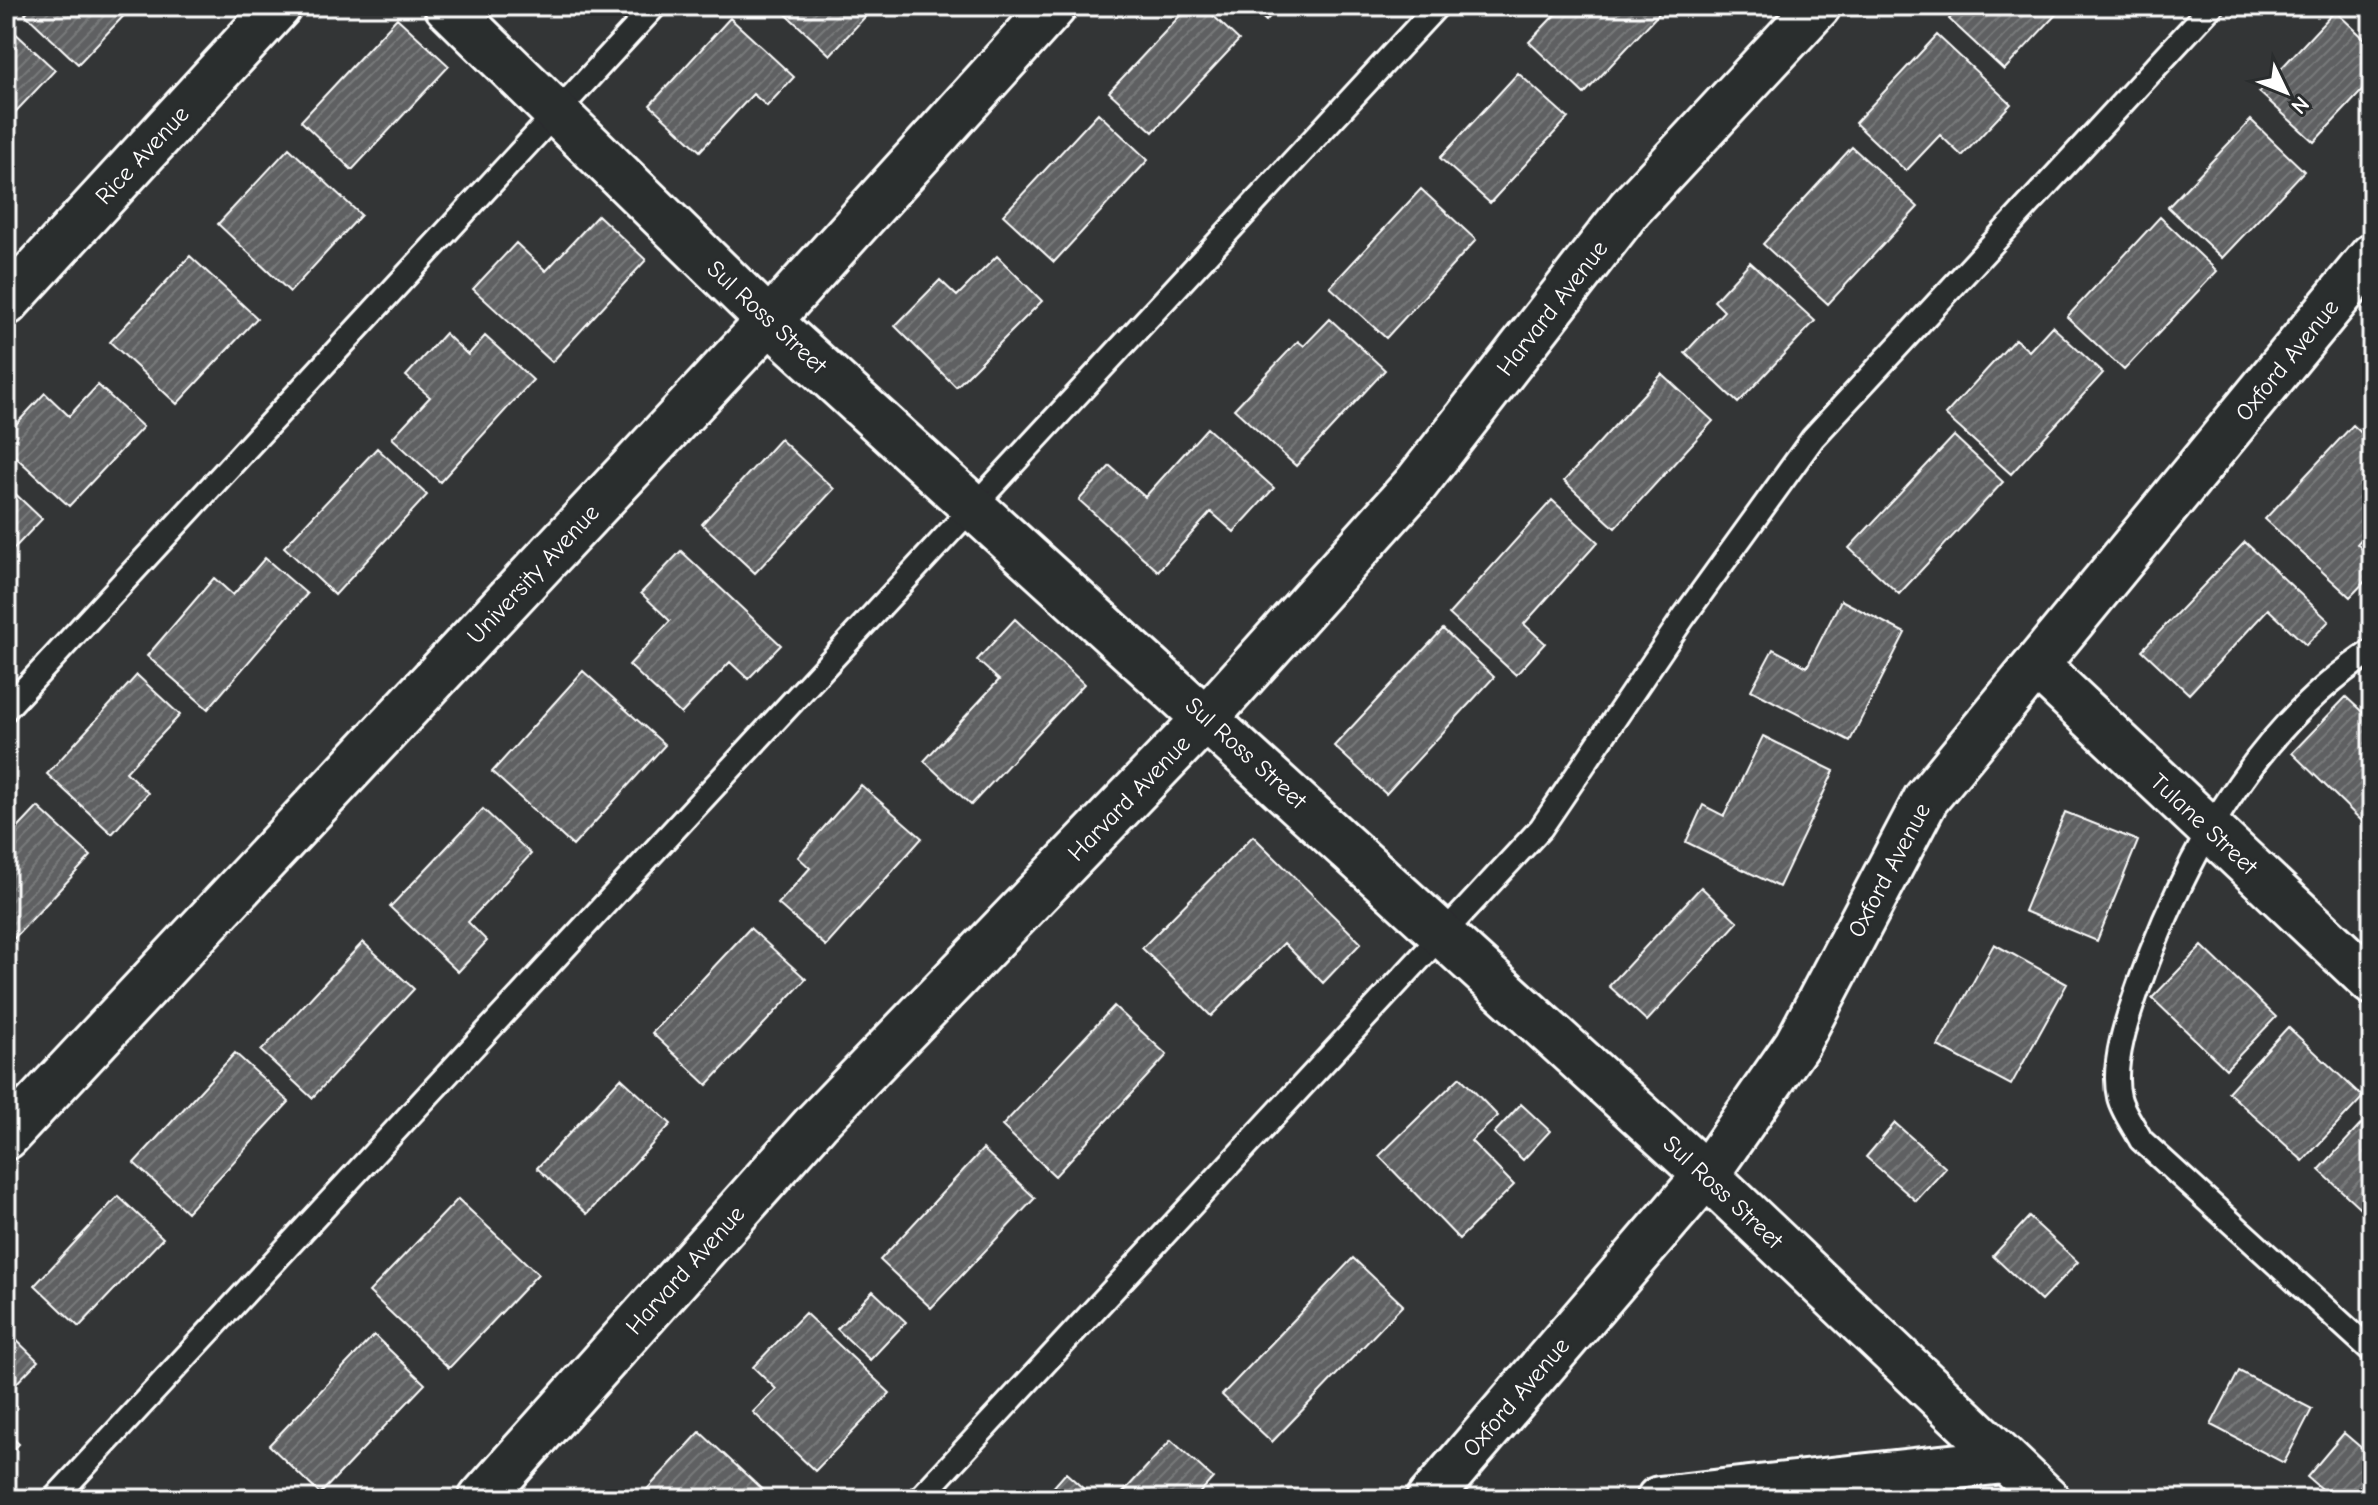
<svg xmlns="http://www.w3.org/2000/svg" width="2378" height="1505" viewBox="0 0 2378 1505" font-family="'Comic Neue',sans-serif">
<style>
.building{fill:url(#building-hatch);stroke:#fff;stroke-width:2}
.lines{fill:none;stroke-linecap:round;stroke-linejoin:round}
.lane-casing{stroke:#fff;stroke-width:28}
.street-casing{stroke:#fff;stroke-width:50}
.lane{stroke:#2a2d2e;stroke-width:22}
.street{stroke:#2a2d2e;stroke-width:44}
.labels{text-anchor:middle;stroke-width:6;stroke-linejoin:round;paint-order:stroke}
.street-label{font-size:24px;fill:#fff;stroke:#2a2d2e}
</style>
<defs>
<pattern id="building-hatch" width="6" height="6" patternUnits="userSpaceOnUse" patternTransform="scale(2)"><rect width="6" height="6" fill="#5f6162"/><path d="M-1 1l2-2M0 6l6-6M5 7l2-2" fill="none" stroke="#77797a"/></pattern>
</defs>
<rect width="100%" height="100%" fill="#333536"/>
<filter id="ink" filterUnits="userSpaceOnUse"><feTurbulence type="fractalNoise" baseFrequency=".0125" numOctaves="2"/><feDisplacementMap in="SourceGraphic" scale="16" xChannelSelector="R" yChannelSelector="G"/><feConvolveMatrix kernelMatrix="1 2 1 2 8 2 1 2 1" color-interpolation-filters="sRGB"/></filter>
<g filter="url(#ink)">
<!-- building -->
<path class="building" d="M32 6H133L78 64 25 14Z
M777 6H875L830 55Z
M1189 6H1203L1239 40 1153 132 1109 92Z
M1250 6H1279L1266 21Z
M1563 6H1666L1584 94 1529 42Z
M1961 6H2064L2004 70 1949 19Z
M2335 11 2372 46V80L2314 142 2259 92Z
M397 18 449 66 352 170 301 121Z
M730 18 794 77 767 106 753 94 700 151 650 105Z
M11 29 55 70 6 122V34Z
M1937 35 2011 104 1962 156 1940 135 1906 171 1855 123Z
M1518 73 1568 118 1490 203 1440 158Z
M1098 113 1148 160 1054 262 1003 215Z
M2251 120 2304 171 2222 258 2168 207Z
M1852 147 1918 207 1828 304 1763 244Z
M289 148 361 215 290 292 218 224Z
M1421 189 1476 240 1386 338 1330 287Z
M598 215 646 260 552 362 473 289 516 243 546 271Z
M2160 217 2217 271 2124 370 2067 317Z
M190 256 257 318 177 404 110 342Z
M997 256 1042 301 956 387 895 326 940 280 957 296Z
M1750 262 1815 321 1738 403 1685 353 1724 311 1714 301Z
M1330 319 1385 370 1296 466 1234 409 1298 341 1304 346Z
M2052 326 2103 373 2011 474 1945 415 2015 339 2029 351Z
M445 333 468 355 485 336 533 380 440 482 392 438 430 397 406 376Z
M1662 374 1713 421 1615 528 1564 481Z
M98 385 143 427 69 506 6 448V435L45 393 69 416Z
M2353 425 2372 443V527L2357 544 2372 558V574L2350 597 2265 519Z
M1207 428 1274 488 1234 532 1211 512 1158 571 1079 500 1110 466 1145 497Z
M1954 436 2003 482 1899 594 1849 548Z
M780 439 834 489 755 573 702 524Z
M377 448 427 495 335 595 284 547Z
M6 485 42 519 6 557Z
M1552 500 1598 542 1524 624 1545 643 1516 675 1449 614Z
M2245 542 2329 621 2306 645 2268 609 2189 694 2142 650Z
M681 551 781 645 748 679 730 662 681 714 629 665 670 621 641 593Z
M265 558 307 594 208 709 147 656 214 578 233 595Z
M1841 600 1905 633 1850 741 1751 690 1773 649 1807 667Z
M1015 619 1084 684 971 805 924 761 999 680 977 660Z
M1443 629 1494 677 1386 794 1334 746Z
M583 671 665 745 573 846 492 772Z
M137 675 180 715 126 772 148 793 112 834 47 774Z
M2346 697 2372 721V823L2368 827 2292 753Z
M1763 736 1834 771 1779 887 1686 842 1703 805 1724 816Z
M861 785 922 838 826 946 778 904 810 868 798 857Z
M38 807 91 856 6 947V841Z
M483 809 531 854 468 922 487 941 458 972 390 907Z
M2065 812 2138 841 2097 941 2024 911Z
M1253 836 1361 943 1323 983 1284 943 1211 1016 1142 948Z
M1701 887 1738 922 1647 1021 1609 986Z
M750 928 806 979 707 1085 652 1033Z
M363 942 414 989 312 1098 261 1051Z
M1994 944 2067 984 2011 1085 1938 1046Z
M2202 946 2276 1017 2226 1069 2152 998Z
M1114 1006 1167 1055 1055 1176 1002 1126Z
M2288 1027 2363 1097 2303 1161 2228 1092Z
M235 1053 289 1102 187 1212 134 1163Z
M1460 1077 1498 1116 1471 1141 1514 1185 1459 1239 1379 1156Z
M621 1078 671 1124 587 1214 537 1168Z
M1521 1104 1550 1131 1523 1160 1494 1133Z
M2365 1120 2372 1127V1219L2319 1170Z
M1895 1123 1946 1168 1916 1201 1866 1157Z
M983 1149 1035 1198 931 1308 880 1260Z
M118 1196 163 1238 79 1327 35 1285Z
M458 1199 538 1274 449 1368 369 1292Z
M2029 1217 2078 1262 2041 1301 1993 1256Z
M1353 1258 1403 1305 1272 1442 1222 1395Z
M873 1291 906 1322 870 1360 837 1329Z
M805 1313 890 1393 815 1471 753 1412 776 1389 753 1367Z
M6 1330 38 1361 6 1394Z
M374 1335 425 1384 320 1494 269 1445Z
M2239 1371 2312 1409 2284 1463 2211 1425Z
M6 1432 19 1444 6 1457Z
M700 1432 768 1495 765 1499H638Z
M2344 1433 2372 1457V1473L2350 1499H2333L2307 1477Z
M1171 1440 1213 1478 1194 1499H1117Z
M1066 1473 1095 1499H1043Z"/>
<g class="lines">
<defs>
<path id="lane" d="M2372 651C2256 727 2185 856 2139 985 2128 1016 2111 1064 2119 1097 2122 1111 2135 1128 2141 1140L2372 1351
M6 709 655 6
M54 1499 1437 6
M919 1499 1541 828 1683 618 1813 438 2212 6"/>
<path id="street" d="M447 6 769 321 1706 1175 2047 1499
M6 303 279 6
M2037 666 2372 982
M6 1137 769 321 1054 6
M481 1499 817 1122 1207 717 1415 485 1630 208 1818 6
M1429 1499 1706 1175 1797 1044 1926 799 2372 256
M1659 1499 2004 1461"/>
</defs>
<!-- lane casing -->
<use href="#lane" class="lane-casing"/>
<!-- street casing -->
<use href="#street" class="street-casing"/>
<!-- lane -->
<use href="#lane" class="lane"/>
<!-- street -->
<use href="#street" class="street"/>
</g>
</g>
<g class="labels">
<!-- street labels -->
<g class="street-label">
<text transform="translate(142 155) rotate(-47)" y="8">Rice Avenue</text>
<text transform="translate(1552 308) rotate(-52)" y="8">Harvard Avenue</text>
<text transform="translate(767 317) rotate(43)" y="8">Sul Ross Street</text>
<text transform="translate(2287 360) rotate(-51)" y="8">Oxford Avenue</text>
<text transform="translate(533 574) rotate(-47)" y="8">University Avenue</text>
<text transform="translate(1246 753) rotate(42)" y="8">Sul Ross Street</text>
<text transform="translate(1129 798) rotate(-46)" y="8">Harvard Avenue</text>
<text transform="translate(2204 824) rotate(43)" y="8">Tulane Street</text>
<text transform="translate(1889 870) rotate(-62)" y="8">Oxford Avenue</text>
<text transform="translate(1723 1192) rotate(43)" y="8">Sul Ross Street</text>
<text transform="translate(685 1270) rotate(-48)" y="8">Harvard Avenue</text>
<text transform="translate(1516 1397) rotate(-49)" y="8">Oxford Avenue</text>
</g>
</g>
<!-- margin -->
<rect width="2378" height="1505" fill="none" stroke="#2a2d2e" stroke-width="32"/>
<rect x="16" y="16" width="2346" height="1473" fill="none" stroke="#fff" stroke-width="3" filter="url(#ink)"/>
<!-- north arrow -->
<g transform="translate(2286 92) rotate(133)" stroke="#2a2d2e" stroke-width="6" paint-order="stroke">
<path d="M0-6L14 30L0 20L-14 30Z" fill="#ffffff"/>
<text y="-12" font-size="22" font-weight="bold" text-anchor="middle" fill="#ffffff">N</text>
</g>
</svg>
